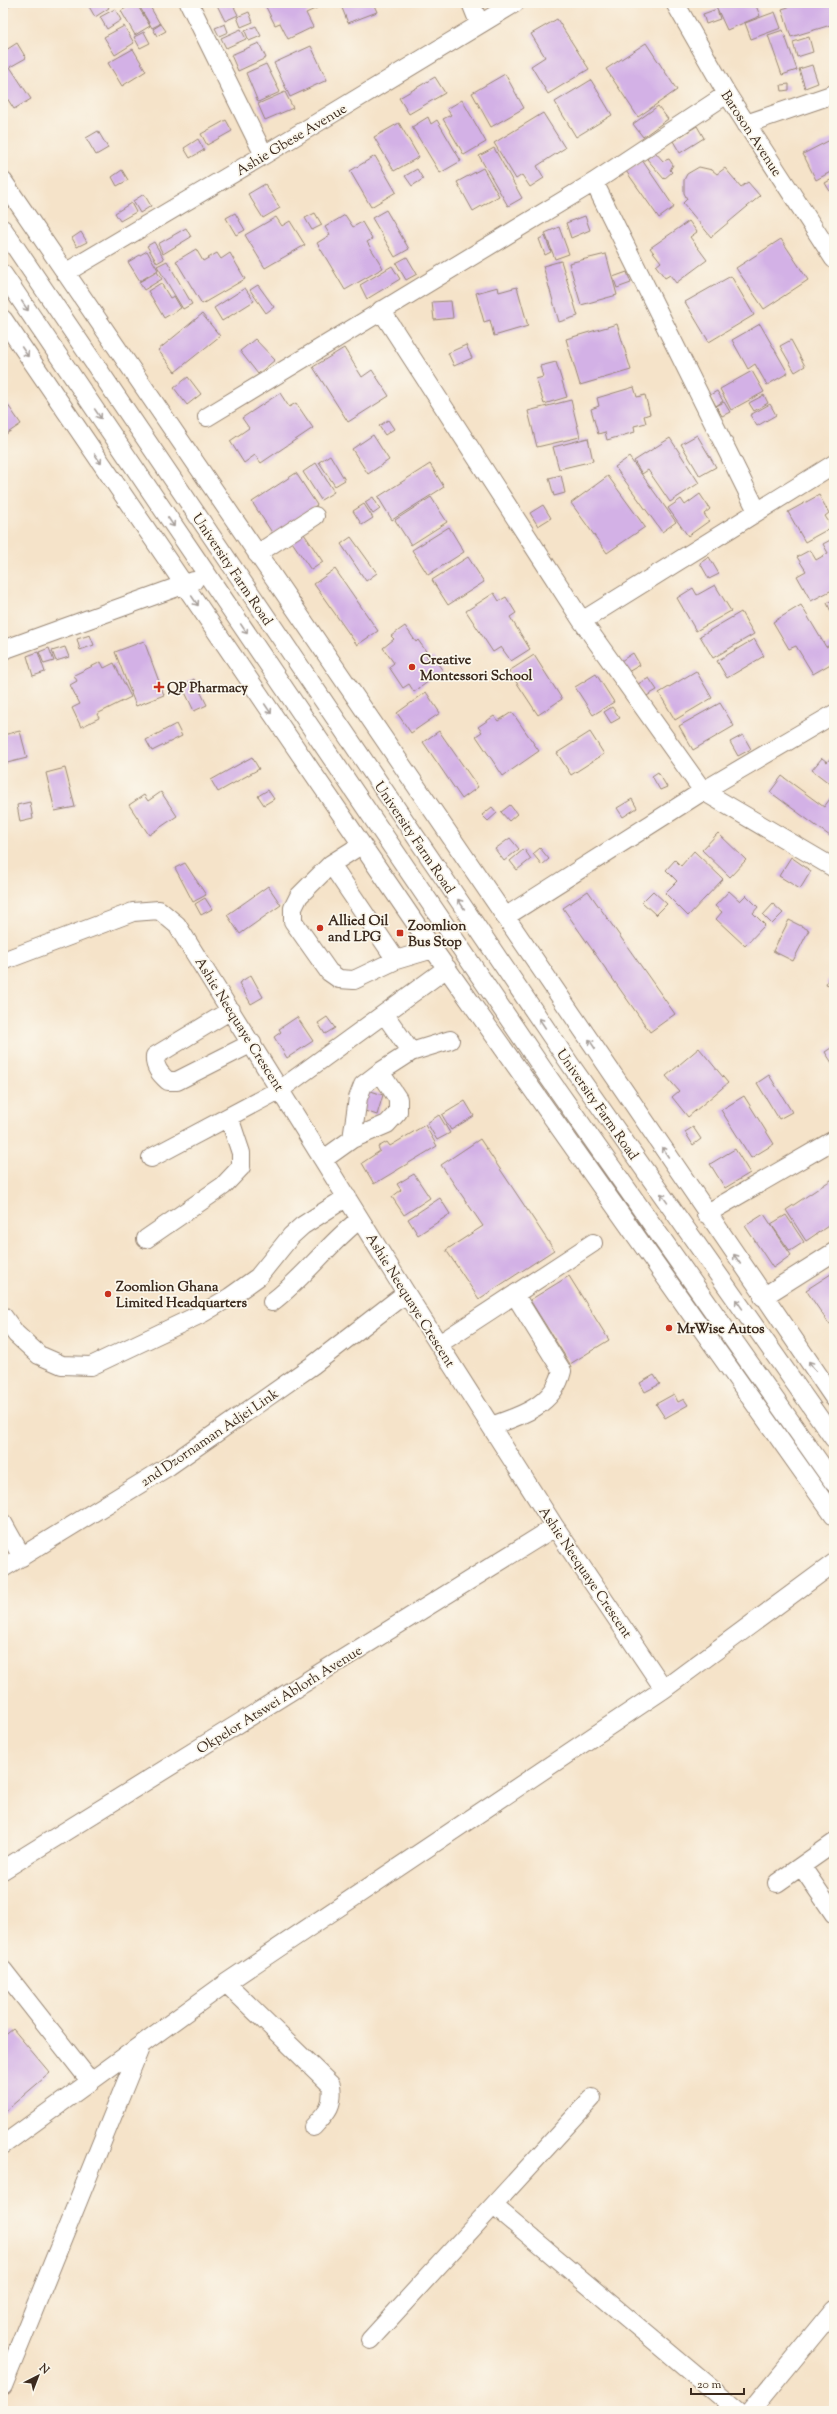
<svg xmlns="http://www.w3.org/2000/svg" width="837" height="2414" viewBox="0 0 837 2414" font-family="'Sorts Mill Goudy',serif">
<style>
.building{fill:#d3b1e6}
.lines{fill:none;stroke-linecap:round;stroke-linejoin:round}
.minor-casing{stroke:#988674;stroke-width:20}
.minor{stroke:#fff;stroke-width:18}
.oneway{stroke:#a79f9a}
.poi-dot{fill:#c8321e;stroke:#fbf7ec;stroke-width:1.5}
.labels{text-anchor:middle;stroke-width:3.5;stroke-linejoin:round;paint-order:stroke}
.street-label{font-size:14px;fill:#3b2a1e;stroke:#fbf7ec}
.poi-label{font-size:14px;font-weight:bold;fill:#3b2a1e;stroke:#fbf7ec;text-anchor:start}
</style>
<rect width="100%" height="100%" fill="#fbf7ec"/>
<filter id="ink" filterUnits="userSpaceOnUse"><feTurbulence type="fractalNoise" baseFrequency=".025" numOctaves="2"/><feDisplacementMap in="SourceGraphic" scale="8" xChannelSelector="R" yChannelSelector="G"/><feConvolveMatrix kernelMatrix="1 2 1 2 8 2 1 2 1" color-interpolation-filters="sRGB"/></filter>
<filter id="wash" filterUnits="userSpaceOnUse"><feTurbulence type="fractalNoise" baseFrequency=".012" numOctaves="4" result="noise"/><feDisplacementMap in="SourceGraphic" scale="16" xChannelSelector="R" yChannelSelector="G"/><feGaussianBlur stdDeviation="0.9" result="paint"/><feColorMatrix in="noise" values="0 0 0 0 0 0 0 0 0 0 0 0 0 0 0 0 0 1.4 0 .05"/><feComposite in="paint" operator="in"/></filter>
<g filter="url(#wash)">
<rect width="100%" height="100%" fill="#f5e3c9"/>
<g id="blocks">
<!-- building -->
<path class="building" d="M3 3H14L3 10Z
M87 3H106L109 8 95 17Z
M134 3H136L150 26 135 35 121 11Z
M148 3 160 24 152 28 138 4Z
M216 3H232L238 15 225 21Z
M264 3H315L317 8 306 13 313 27 288 39 280 23 275 25Z
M340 3H373L377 12 348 23Z
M755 3 760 16 727 30 715 4Z
M801 3H834V24L791 37 782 9Z
M115 9 121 20 107 29 100 17Z
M717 9 720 19 706 24 703 14Z
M249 12 253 22 241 27 237 17Z
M775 12 781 28 751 39 745 23Z
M557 19 589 69 548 94 531 66 545 57 531 34Z
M161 24 166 31 157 36 153 29Z
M225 24 228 32 219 36 215 28Z
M124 26 134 43 115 55 104 37Z
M256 26 261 36 249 41 245 31Z
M241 29 246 39 226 48 221 38Z
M783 30 797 70 782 75 768 35Z
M144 32 150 43 140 48 134 37Z
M809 37 813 52 797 57 793 42Z
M17 43 26 58 10 67 31 99 14 109 3 92V52Z
M259 43 266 58 238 71 231 55Z
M646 43 677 90 638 117 606 69Z
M311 46 327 80 290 97 274 63Z
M133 49 146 71 122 86 108 63Z
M266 64 280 92 258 102 246 73Z
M812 65 818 83 805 88 799 69Z
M505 74 524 108 491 127 472 93Z
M435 77 445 93 409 114 399 98Z
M591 80 612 115 576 137 555 102Z
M789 84V90L782 91 781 85Z
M285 92 293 108 265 120 258 104Z
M462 100 486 142 464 155 443 119 451 115 447 109Z
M658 106 668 119 643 137 633 124Z
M543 113 565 148 537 166 544 178 530 187 522 175 516 179 494 143Z
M428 117 431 124 437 120 461 161 440 173 412 127Z
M226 120 232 131 207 145 201 134Z
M399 123 419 157 394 171 374 137Z
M697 126 704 138 680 153 673 141Z
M98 131 108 148 96 155 86 138Z
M834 138V170L816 180 803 154Z
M198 139 204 150 190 158 184 148Z
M494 148 522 198 508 206 479 156Z
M655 152 663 161 669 159 673 165 670 170 672 172 664 179 647 159Z
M375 156 396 192 371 207 350 171Z
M642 160 674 207 659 218 626 171Z
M699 167 712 170 717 174 725 168 741 187 748 182 760 196 711 237 683 203 687 199 684 193V180L687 174Z
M483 168 499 196 473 211 457 182Z
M417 169 423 179 412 186 405 176Z
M122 170 128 180 117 186 112 177Z
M834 178V198L825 183Z
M265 184 280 208 263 218 248 194Z
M144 194 151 206 140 213 133 201Z
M131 203 136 212 120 221 115 213Z
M386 210 409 249 395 257 372 218Z
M235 213 245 230 236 235 226 218Z
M315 213 322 225 312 230 305 218Z
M345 215 353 227 362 222 372 239 367 242 383 268 345 290 317 243 330 235 325 227Z
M585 216 590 230 571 238 566 223Z
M276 217 282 226 290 221 305 245 265 268 245 235Z
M689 221 697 232 690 237 707 260 676 283 670 275 665 278 656 266 661 262 650 248Z
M559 227 569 254 555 259 545 233Z
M186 228 191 237 163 254 158 244Z
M81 232 87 242 77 247 72 238Z
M545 236 551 252 545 255 539 239Z
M781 239 808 280 764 309 736 268Z
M154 242 164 259 157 263 147 246Z
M196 249 203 261 217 253 221 259 230 253 245 279 202 304 176 261Z
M147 251 158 270 140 281 128 262Z
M606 254 617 295 581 305 569 263Z
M407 257 417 274 406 280 396 263Z
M167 261 192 304 183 309 157 266Z
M561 261 578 316 559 322 543 266Z
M392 266 400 279 367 299 360 285Z
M157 272 162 279 144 290 139 282Z
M627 272 631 283 617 288 613 277Z
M731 276 754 315 709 342 685 302Z
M161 283 170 298 174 296 181 308 164 318 148 291Z
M258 285 274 307 266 313 250 290Z
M498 287 499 292 517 287 528 326 494 336 490 320 484 322 476 293Z
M245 288 254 301 222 321 214 308Z
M451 301 453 318 434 320 432 302Z
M202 314 220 336 175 372 158 350Z
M617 324 631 370 580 385 566 339Z
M760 324 788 373 767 385 755 364 748 369 732 340Z
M255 339 275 360 258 374 240 351Z
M791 340 805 366 795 372 780 346Z
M466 345 472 358 454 366 448 353Z
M344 348 362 377 372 370 389 396 348 422 313 367Z
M556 362 567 397 544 404 536 379 543 377 540 366Z
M752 371 764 392 731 410 720 389Z
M188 377 201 394 187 405 174 388Z
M634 387 637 397 645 395 650 414 644 416 646 423 634 426 635 432 607 440 605 432 598 434 591 409 599 406 597 398Z
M717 391 723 401 716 406 710 395Z
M280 393 289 407 296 403 313 428 261 463 255 455 244 463 230 441 249 428 242 418Z
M764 395 768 403 754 411 749 403Z
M3 398 21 424 3 436Z
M571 400 580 437 537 447 528 411Z
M724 402 730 412 722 416 716 406Z
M770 404 776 415 757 426 750 415Z
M388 420 394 429 385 435 379 426Z
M373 435 389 460 368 474 352 449Z
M697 435 716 467 700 476 681 444Z
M588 438 593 461 559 469 553 447Z
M670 438 699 483 670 502 648 470 642 474 634 461Z
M330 455 345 480 335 486 319 462Z
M629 457 676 522 662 532 615 467Z
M316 463 334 492 321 500 303 472Z
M430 464 444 487 392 520 378 497Z
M296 473 317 505 273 534 252 502Z
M561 475 565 493 554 496 549 478Z
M608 476 645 527 607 553 571 503Z
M700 494 710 509 704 514 709 521 688 536 668 508 681 499 685 505Z
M819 495 829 513 825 516 832 527 805 542 788 512Z
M373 497 380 509 373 514 365 502Z
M431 497 447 522 411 545 395 520Z
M364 504 373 518 362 525 353 511Z
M543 505 551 518 538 526 530 513Z
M449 527 464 552 428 575 412 550Z
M304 534 323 562 311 570 292 542Z
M351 537 377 573 366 581 341 544Z
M834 538V589L811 601 797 576 806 571 797 557 810 550 816 560 828 553 823 544Z
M468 557 484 582 448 605 432 580Z
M709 557 719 574 709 579 700 563Z
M335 569 378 631 357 645 314 584Z
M715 585 731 611 696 631 677 598 693 588 697 595Z
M494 593 499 601 506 597 516 613 510 617 530 649 511 661 501 647 493 652 466 611Z
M834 599V618L827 603Z
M801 605 826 647 834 643V662L813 674 796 646 789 649 773 622Z
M741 612 754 634 713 658 700 636Z
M405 626 416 642 418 640 428 654 426 655 429 660 433 657 443 671 414 692 409 684 403 688 389 667 394 663 383 648 394 639 391 636Z
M90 635 94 645 80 650 77 639Z
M754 639 764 656 727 678 717 661Z
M144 641 164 695 136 706 115 652Z
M65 647 69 657 56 661 52 651Z
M49 648 54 661 44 664 39 652Z
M38 652 45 672 33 676 27 656Z
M633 653 640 665 628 672 621 661Z
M534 655 562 699 538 715 509 671Z
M101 662 104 668 114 663 131 697 97 714 99 718 81 727 72 708 80 704 70 685 77 681 74 675Z
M696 671 712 698 675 720 659 693Z
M596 674 614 702 593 715 575 687Z
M649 678 657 690 645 697 638 684Z
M194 679 207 705 194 711 182 686Z
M426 692 440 713 411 733 397 713Z
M720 703 734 726 693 750 679 726Z
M612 707 620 718 611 723 604 712Z
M512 712 539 751 503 776 476 736 482 732 478 727 494 716 498 721Z
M176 724 182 736 152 751 146 740Z
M20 731 27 758 3 764V735Z
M439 731 478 787 462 799 423 742Z
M590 732 604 754 571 775 557 753Z
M743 735 751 749 738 756 730 742Z
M834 754V787L812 770 822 758 827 762Z
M252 757 259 769 218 792 211 780Z
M65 768 75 807 55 811 46 773Z
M658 772 667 787 660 790 652 776Z
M782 776 824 807 832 796 834 797V839L770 792Z
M268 790 274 799 264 805 258 796Z
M161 792 177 816 149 835 129 805 144 795 148 801Z
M632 799 637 808 623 817 617 808Z
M30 802 33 819 20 822 17 805Z
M510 805 517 814 509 821 501 812Z
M492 807 497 813 488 821 482 815Z
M718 833 746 860 730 877 702 850Z
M510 838 519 849 504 861 495 849Z
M540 848 549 859 542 865 533 854Z
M524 849 531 859 517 870 510 861Z
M694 851 723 879 688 916 665 893 677 881 666 870 675 860 681 866Z
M791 857 811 871 800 889 779 876Z
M185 863 206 895 193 902 175 868Z
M268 886 281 905 240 934 227 915Z
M588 891 675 1014 650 1032 563 908Z
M653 891 667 904 656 915 642 902Z
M729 891 740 901 746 895 758 907 753 913 765 925 745 946 716 919 722 912 715 906Z
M205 898 212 909 201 915 195 904Z
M773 904 783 913 772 924 763 915Z
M789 920 809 930 793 961 773 951Z
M834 966V987L826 984Z
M251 975 263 997 251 1004 239 983Z
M297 1017 313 1041 287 1058 274 1037 281 1032 279 1029Z
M327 1017 335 1028 325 1034 318 1023Z
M834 1046V1066L825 1052Z
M699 1048 728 1083 688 1117 672 1097 679 1091 666 1076Z
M769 1075 792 1112 779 1119 757 1083Z
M365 1089 383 1095 377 1115 359 1109Z
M744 1096 774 1144 751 1158 721 1110Z
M465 1101 474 1116 451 1130 442 1115Z
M439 1115 450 1133 437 1140 427 1123Z
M425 1125 437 1146 374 1184 362 1163 380 1151 378 1147 387 1142 390 1146Z
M693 1127 701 1139 693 1145 685 1132Z
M480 1139 554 1250 479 1299 446 1250 483 1226 441 1165Z
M735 1149 750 1173 725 1188 710 1164Z
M414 1174 430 1198 404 1215 392 1197 401 1190 397 1184Z
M834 1178V1222L806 1241 786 1210Z
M440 1198 450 1214 418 1235 408 1219Z
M764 1214 791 1255 773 1268 745 1226Z
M786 1215 804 1242 790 1251 771 1224Z
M834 1272V1321L829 1324 806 1290Z
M569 1276 609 1340 570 1364 530 1300Z
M654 1375 660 1384 645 1392 640 1383Z
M674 1394 678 1402 684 1399 688 1405 665 1418 656 1404Z
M13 2029 50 2073 3 2113V2037Z"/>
</g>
</g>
<g filter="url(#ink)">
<use href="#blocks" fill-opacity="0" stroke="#988674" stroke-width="1"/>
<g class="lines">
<defs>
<path id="minor" d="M189 3 264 155
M471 3 479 23
M675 3 727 94 834 259
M746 124 834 94
M3 181 834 1398
M594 182 757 511
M3 229 570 1064 834 1439
M65 273 264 155 515 3
M3 274 549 1078 834 1483
M381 310 582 621 703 791 834 868
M3 319 433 949 834 1516
M207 417 594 182 727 94
M257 554 315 516
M582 621 834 464
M3 650 194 581
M361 845 331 864 299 896 293 908V921L329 972 339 979 354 980 396 960 433 949
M331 864 396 960
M505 917 703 791 834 714
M3 961 133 912 159 910 177 925 406 1293 555 1527 664 1689
M231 1010 155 1056C154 1067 160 1074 168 1081H177L252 1043
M385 1015 411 1052
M352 1139 358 1098 363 1085 380 1072
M151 1158 281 1089 447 968
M324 1159 352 1139 387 1124 398 1112V1099L380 1072 411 1052 450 1040
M706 1214 834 1140
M146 1239 223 1186 241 1167V1153L229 1117
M763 1297 834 1252
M272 1302C305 1277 328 1244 360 1219
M3 1316 16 1334 39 1355 62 1365 91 1366 203 1313 230 1297 258 1277 291 1236 302 1226 347 1197
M439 1344 593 1243
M491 1426C521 1416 554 1405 562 1371L515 1295
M3 1523 22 1557
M3 1568 169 1466 313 1365 406 1293
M802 1867 834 1914
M3 1870 555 1527
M777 1883 834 1843
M3 1970 91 2082
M226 1983 331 2085C334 2106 327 2112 313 2127
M3 2145 226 1983 664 1689 834 1563
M494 2206 738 2411
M370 2340 592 2098
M3 2386 140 2048
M751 2411 834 2310"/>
</defs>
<!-- minor casing -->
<use href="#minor" class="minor-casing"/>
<!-- minor -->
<use href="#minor" class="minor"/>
</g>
<!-- one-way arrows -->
<defs><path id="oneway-shaft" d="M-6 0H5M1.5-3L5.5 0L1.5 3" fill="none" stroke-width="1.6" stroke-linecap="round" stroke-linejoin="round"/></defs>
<g class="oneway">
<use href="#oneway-shaft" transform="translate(25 306) rotate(56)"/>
<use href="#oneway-shaft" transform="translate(25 352) rotate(56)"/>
<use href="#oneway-shaft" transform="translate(98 414) rotate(56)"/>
<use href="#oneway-shaft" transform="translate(98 459) rotate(56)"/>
<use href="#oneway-shaft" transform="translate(171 522) rotate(56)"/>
<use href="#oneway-shaft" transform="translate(195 601) rotate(56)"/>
<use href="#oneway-shaft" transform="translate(244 629) rotate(56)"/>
<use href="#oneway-shaft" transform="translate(268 709) rotate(56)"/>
<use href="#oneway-shaft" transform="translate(461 904) rotate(-124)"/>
<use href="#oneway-shaft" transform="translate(542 1023) rotate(-124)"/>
<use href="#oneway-shaft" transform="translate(592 1044) rotate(-124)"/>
<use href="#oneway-shaft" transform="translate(665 1152) rotate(-124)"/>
<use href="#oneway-shaft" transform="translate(664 1198) rotate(-125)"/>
<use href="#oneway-shaft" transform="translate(737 1259) rotate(-124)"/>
<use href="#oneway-shaft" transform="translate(739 1304) rotate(-125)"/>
<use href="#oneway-shaft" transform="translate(812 1366) rotate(-125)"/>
</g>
</g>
<!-- markers -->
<g class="poi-dot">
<circle cx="412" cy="667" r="4"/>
<path d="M157 681h4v4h4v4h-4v4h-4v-4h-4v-4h4z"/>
<circle cx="320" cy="928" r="4"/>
<rect x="396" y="929" width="8" height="8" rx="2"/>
<circle cx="108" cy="1294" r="4"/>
<circle cx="669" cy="1328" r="4"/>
</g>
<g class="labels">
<!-- street labels -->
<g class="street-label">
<text transform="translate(752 133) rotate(57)" y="5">Baroson Avenue</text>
<text transform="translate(291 139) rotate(-31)" y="5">Ashie Gbese Avenue</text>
<text transform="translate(233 569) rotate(56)" y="5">University Farm Road</text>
<text transform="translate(415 837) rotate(56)" y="5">University Farm Road</text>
<text transform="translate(240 1024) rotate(58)" y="5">Ashie Neequaye Crescent</text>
<text transform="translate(598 1104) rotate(55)" y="5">University Farm Road</text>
<text transform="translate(411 1300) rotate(58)" y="5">Ashie Neequaye Crescent</text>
<text transform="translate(209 1437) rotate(-34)" y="5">2nd Dzornaman Adjei Link</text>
<text transform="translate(586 1572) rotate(56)" y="5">Ashie Neequaye Crescent</text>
<text transform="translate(279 1699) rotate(-32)" y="5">Okpelor Atswei Ablorh Avenue</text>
</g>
<!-- poi labels -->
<g class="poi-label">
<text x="420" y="664">Creative<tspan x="420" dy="16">Montessori School</tspan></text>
<text x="167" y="692">QP Pharmacy</text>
<text x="328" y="925">Allied Oil<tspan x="328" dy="16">and LPG</tspan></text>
<text x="408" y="930">Zoomlion<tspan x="408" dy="16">Bus Stop</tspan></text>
<text x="116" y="1291">Zoomlion Ghana<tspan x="116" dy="16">Limited Headquarters</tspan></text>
<text x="677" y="1333">MrWise Autos</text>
</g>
</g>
<!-- margin -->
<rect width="837" height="2414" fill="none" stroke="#fbf7ec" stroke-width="16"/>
<!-- north arrow -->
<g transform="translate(38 2376) rotate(42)" stroke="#fbf7ec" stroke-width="3" paint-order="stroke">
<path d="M0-3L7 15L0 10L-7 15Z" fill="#3b2a1e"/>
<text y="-6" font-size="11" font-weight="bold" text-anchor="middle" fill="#3b2a1e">N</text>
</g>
<!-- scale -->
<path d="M691 2388v6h53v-6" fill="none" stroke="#3b2a1e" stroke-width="2"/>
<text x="697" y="2388" font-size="12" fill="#3b2a1e" stroke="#fbf7ec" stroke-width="3" paint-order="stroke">20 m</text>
</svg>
